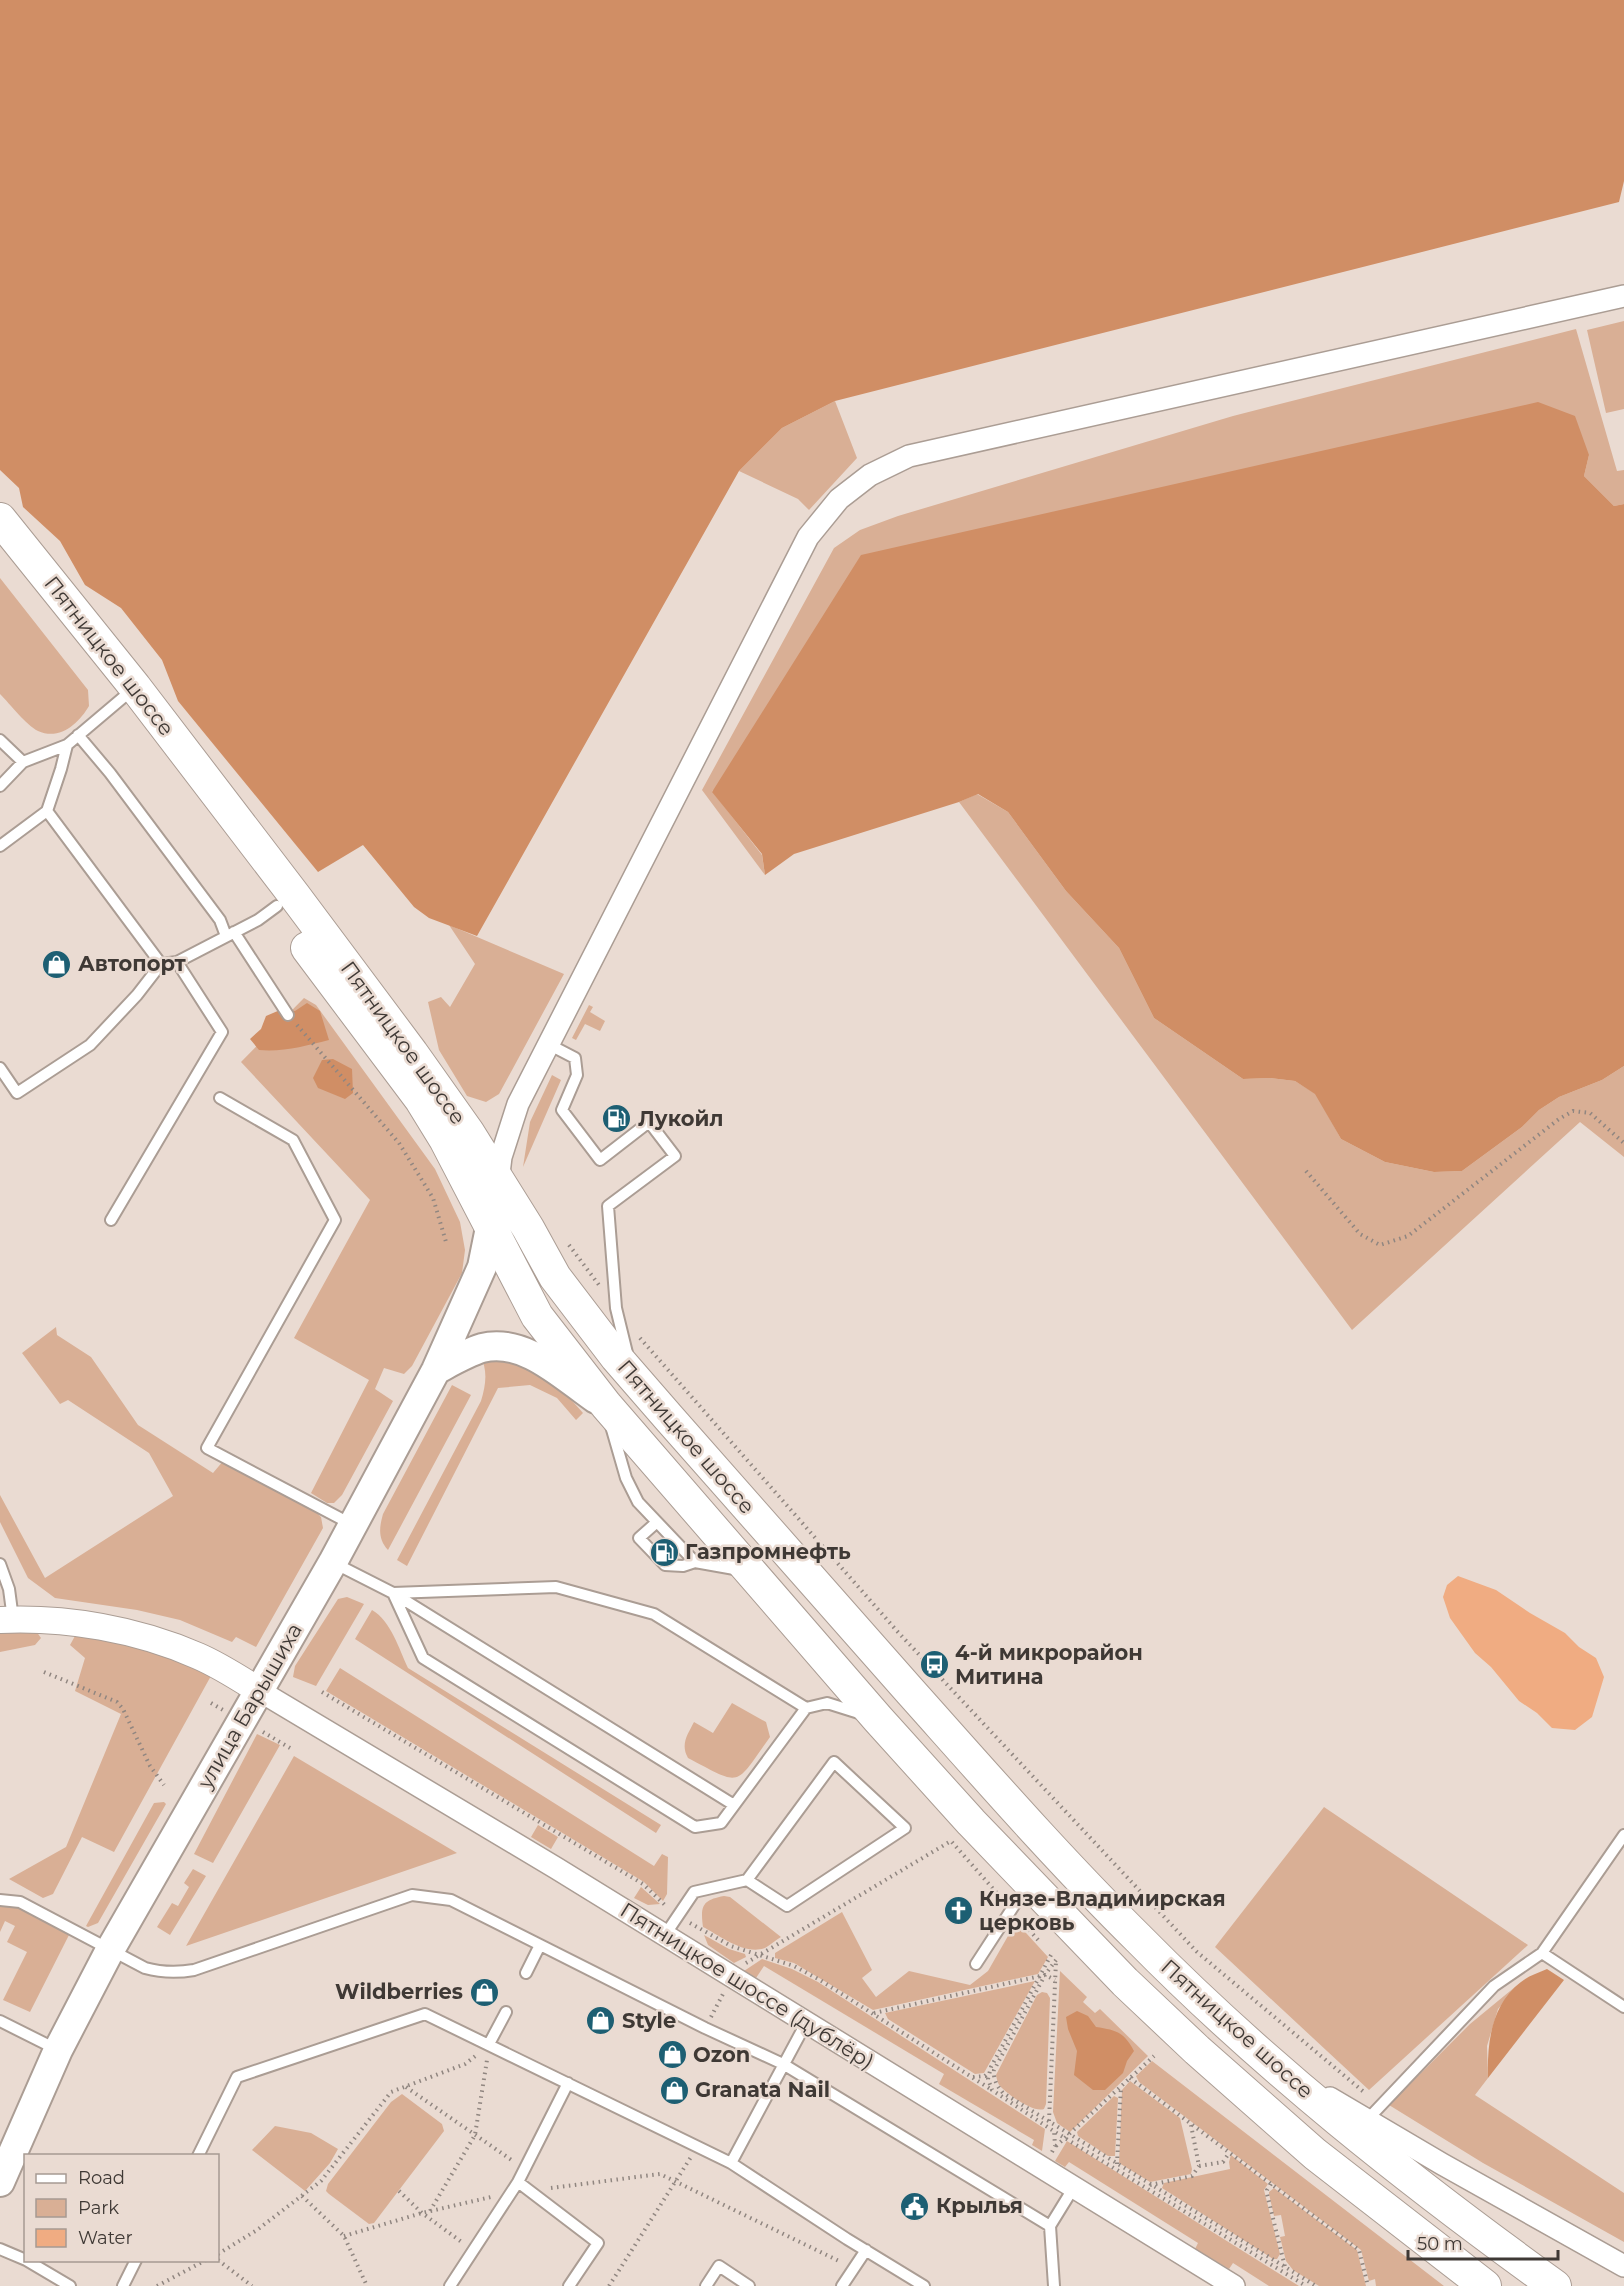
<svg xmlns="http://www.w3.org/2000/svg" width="1624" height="2286" viewBox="0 0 1624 2286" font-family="Montserrat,sans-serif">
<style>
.green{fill:#d9af95}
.forest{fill:#d08e65}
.water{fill:#f0ac82}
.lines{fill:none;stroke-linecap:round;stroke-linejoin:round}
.service-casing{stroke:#ab9d94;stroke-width:14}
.minor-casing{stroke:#ab9d94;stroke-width:24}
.tertiary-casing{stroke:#ab9d94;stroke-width:28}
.secondary-casing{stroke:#ab9d94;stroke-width:32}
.primary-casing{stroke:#ab9d94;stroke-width:34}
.path{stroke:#908680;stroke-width:4;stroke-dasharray:1.5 4.5;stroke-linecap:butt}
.service{stroke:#fff;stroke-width:10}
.minor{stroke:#fff;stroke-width:21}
.tertiary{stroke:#fff;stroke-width:26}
.secondary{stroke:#fff;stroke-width:28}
.primary{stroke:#fff;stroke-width:32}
.labels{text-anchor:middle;stroke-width:5;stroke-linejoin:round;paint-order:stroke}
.street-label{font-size:21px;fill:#3f3935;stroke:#eadbd2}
.poi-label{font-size:21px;font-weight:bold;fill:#3f3935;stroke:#eadbd2;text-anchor:start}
</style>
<rect width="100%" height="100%" fill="#eadbd2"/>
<!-- green -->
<path class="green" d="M1624 321V409L1606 413 1587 330Z
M1576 329 1617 471 1624 470V504L1614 506 1584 476 1589 455 712 791 762 855 765 875 702 790 834 548 860 530 898 516 1233 416Z
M835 401 857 458 809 510 798 499 739 471 782 428Z
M0 578 88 690 89 706C79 723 60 741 38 731 26 725 10 704 0 694Z
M977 794 1008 812 1066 891 1119 948 1154 1018 1243 1079 1270 1078 1295 1081 1316 1094 1341 1139 1385 1162 1434 1172 1462 1171 1522 1127 1539 1110 1559 1097 1602 1080 1624 1066V1157L1580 1122 1352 1330 959 802Z
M449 925 564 974 499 1094 486 1102 467 1096 439 1050 428 1002 441 997 450 1007 475 964Z
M304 998 316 1005 435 1169 460 1222 465 1250 462 1273 412 1366 404 1374 384 1368 375 1389 393 1401 342 1495 334 1503H327L311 1493 369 1380 294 1338 370 1200 241 1062Z
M589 1005 593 1007 590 1012 605 1021 600 1031 585 1024 576 1040 572 1038Z
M552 1075 561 1080 523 1167 530 1122Z
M56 1327 57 1335 91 1357 138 1425 213 1473 224 1460 308 1504 321 1517 323 1528 256 1647 236 1637 232 1642 180 1620 137 1610 55 1598 28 1578 0 1522V1495L45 1578 173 1496 149 1453 68 1400 60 1404 22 1353Z
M480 1354 542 1367 583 1413 576 1420 557 1398 530 1385 498 1388 407 1566 397 1560 481 1401C486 1384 488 1371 480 1354Z
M452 1385 471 1395 388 1550C378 1539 379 1528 383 1514Z
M347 1597 364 1604 316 1686 293 1677 295 1666 338 1599Z
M372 1610C391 1621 399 1649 408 1668L661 1825 656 1833 355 1639Z
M0 1631H36L41 1638 35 1645 0 1652Z
M75 1636 139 1646 212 1674 114 1852 82 1837 53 1894 43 1898 9 1879 66 1847 121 1714 75 1691 85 1658 70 1645Z
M340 1668 654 1866 662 1854 668 1857 667 1894 663 1901 644 1882 326 1691Z
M732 1703 766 1722 770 1737C734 1787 743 1787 688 1758 680 1744 688 1734 694 1722L713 1733Z
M257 1734 280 1745 213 1863 194 1854Z
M294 1756 457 1853 186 1946Z
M164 1802 166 1804 98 1923 88 1927 86 1926 154 1803Z
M1324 1807 1528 1945 1369 2090 1215 1947Z
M538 1825 558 1837 551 1849 531 1837Z
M193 1869 206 1876 170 1935 157 1927 172 1903 178 1906 189 1887 184 1883Z
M641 1887 660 1904 648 1905 634 1898Z
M724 1896 730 1897 781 1937C776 1940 770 1945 765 1948 745 1956 719 1935 703 1927 700 1905 703 1900 724 1896Z
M0 1906 18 1907 69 1935 30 2012 3 2000 27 1952 7 1942 15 1926 5 1921 0 1932Z
M842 1912 872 1970 862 1978 876 1997 909 1971 970 1985 988 1971 1016 1922 1048 1957 1038 1974 873 2010 794 1963 775 1958V1953Z
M704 1935 729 1949 745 1954 746 1957 734 1963 708 1945Z
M762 1959 792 1969 818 1982 1045 2129 1042 2151 1032 2145 1034 2140 939 2084 944 2074 764 1966 756 1978 744 1971Z
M1060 1971 1087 1997 1083 2002 1095 2013 1100 2009 1148 2056 1070 2132 1057 2123 1053 2112Z
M1035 1981 984 2073 975 2074 888 2019 885 2013Z
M1521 1982 1498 2009 1487 2046 1488 2078 1475 2095 1624 2193V2242L1483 2163 1389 2105 1470 2024Z
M1042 1992 1047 1993 1050 1998 1046 2104 1044 2109C1034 2113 1010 2096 1002 2088 998 2085 997 2080 996 2075L1037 1995Z
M1152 2061 1444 2286H1376L1375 2279 1369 2281 1361 2250 1139 2082 1136 2076Z
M1130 2081 1180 2118 1192 2169 1191 2174 1150 2182 1119 2163 1122 2090Z
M402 2094 442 2124 444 2131 374 2223 369 2224 329 2194 326 2191 328 2184 391 2102Z
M1114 2096 1118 2098 1115 2156H1108L1078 2136 1077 2132Z
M275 2126 311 2133 338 2149 330 2163 305 2191 252 2150Z
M1067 2141 1299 2286H1269L1233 2263 1229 2269 1195 2249 1198 2243 1069 2162 1065 2167 1055 2161Z
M1231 2155 1268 2184 1264 2190 1280 2254 1277 2259H1273L1162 2188 1164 2183 1230 2169 1229 2162Z
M1274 2188 1357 2250 1366 2286H1319L1293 2270 1286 2261 1280 2237 1285 2236 1281 2215 1274 2216 1269 2194V2192Z"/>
<!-- forest -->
<path class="forest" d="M0 0H1624V181L1619 202 835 401 782 428 739 471 477 936 429 918 414 907 363 845 318 872 178 701 162 660 121 608 85 585 60 541 23 507 19 488 0 470Z
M1538 402 1575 416 1589 455 1584 476 1614 506 1624 504V1066L1602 1080 1559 1097 1539 1110 1522 1127 1462 1171 1434 1172 1385 1162 1341 1139 1315 1094 1295 1081 1270 1078 1243 1079 1154 1018 1119 948 1066 891 1008 812 978 794 959 802 794 854 765 875 762 854 712 792 861 555Z
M307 1003 320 1011 329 1040C305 1046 284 1052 259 1050L250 1039 261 1029 266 1016 280 1010 295 1011Z
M333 1059 352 1069 353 1093 345 1099 318 1088 313 1078 322 1060Z
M1547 1969 1564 1980 1488 2078C1487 2043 1491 2005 1521 1982 1528 1976 1538 1973 1547 1969Z
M1077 2011 1088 2016 1096 2027C1116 2030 1124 2032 1134 2051L1127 2061 1123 2073 1105 2090H1093L1074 2075 1077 2051 1068 2029 1066 2017Z"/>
<!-- water -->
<path class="water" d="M1458 1576 1496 1590 1530 1613 1565 1633 1579 1647 1596 1658 1604 1677 1592 1717 1575 1730 1552 1728 1537 1713 1519 1701 1491 1667 1475 1653 1450 1618 1443 1597 1447 1585Z"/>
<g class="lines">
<defs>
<path id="service" d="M78 735 110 773 220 920 226 936
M0 740 23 762 67 745 132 690
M67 745 61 769 47 811 161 964 177 962 258 920 277 906
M0 786 23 762
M0 846 47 811
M234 932 288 1015
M548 1044 575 1058 577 1075 562 1110 600 1160 649 1122 675 1156 608 1206 616 1308 627 1353
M0 1068 17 1093 90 1045 137 995 161 964
M220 1098 293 1140 335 1220 207 1448 351 1524
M111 1220 222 1032 177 962
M611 1426 626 1478 638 1502 695 1562 740 1570
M657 1522 639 1538 665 1565 683 1566 695 1562
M334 1563 393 1593 423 1658 695 1827 721 1823 806 1708 827 1703 862 1714
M0 1564 9 1589 13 1619
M393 1593 556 1587 654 1614 806 1708
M393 1593 734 1805
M0 1900 20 1902 145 1968C163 1973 177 1973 194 1970L412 1895 451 1900 705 2028 783 2064 1050 2226 1054 2286
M665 1935 694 1892 747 1880 834 1762 905 1828 787 1906 747 1880
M1542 1953 1624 2007
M976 1964 1028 1884
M526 1973 540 1945
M0 2021 56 2049
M489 2044 506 2012
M1367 2120 1494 1986 1542 1953 1624 1835
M198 2156 237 2077 425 2014 731 2163 806 2023
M731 2163 847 2239 924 2286
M518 2182 598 2243 569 2286
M1050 2226 1074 2187
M0 2249 26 2260
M26 2260 70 2286
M123 2286 136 2260
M450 2286 518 2182 568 2083
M706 2286 719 2266 749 2286
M842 2286 866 2250"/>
<path id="minor" d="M498 1182 501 1157 518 1104 808 537 839 499 870 475 909 456 1624 296
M258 1690 556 1868 1234 2286
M1330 2098 1442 2164 1624 2266"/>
<path id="tertiary" d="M0 1620C66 1617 137 1629 198 1656 219 1665 239 1678 258 1690"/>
<path id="secondary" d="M436 1370C451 1362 466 1353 482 1348 524 1337 564 1377 596 1399
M0 2182 58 2050 110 1950 333 1562 436 1370 482 1267 493 1213"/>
<path id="primary" d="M0 519 135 687 294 895 412 1053 468 1132 528 1228 555 1277 616 1357 669 1418C749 1509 829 1599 909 1690 984 1774 1058 1859 1138 1938 1265 2067 1408 2180 1555 2286
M307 948 421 1100 445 1139 537 1316 606 1405 878 1719 971 1822 1125 1982 1197 2050 1315 2154 1485 2286"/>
</defs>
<!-- service casing -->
<use href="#service" class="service-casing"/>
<!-- minor casing -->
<use href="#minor" class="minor-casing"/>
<!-- tertiary casing -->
<use href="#tertiary" class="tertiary-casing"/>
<!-- secondary casing -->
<use href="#secondary" class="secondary-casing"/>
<!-- primary casing -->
<use href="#primary" class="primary-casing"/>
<!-- path -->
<path class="path" d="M297 1025 399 1143 433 1198 446 1242
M1306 1171 1360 1234 1380 1245 1408 1236 1559 1119 1573 1111 1590 1113 1624 1143
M569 1245 599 1285
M640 1338 897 1631 1197 1952 1365 2093
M44 1672 117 1702 123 1709 150 1766 164 1785
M322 1692 643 1884 667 1907
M211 1703 223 1710
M263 1732 290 1748
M1021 1921 1039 1941
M690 1923 731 1946 794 1966 820 1980 992 2090
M1051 1955 991 2067 988 2079 992 2090 1055 2132 1306 2286
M1056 1960 1045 1975 994 2070C993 2079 997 2086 1003 2093L1316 2286
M746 1963 951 1841 1003 1900
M874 2013 1045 1975 1055 1980
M711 2017 724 1992
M973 2077 985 2076 988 2073
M1130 2078 1359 2250 1368 2286
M406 2087 513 2161
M1049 2121 1056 1961
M1191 2125 1199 2166 1223 2162 1229 2153
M1056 2146 1154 2056
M1052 2152 1055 2146 1054 2130
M1117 2164 1121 2087
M1271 2184 1267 2190V2194L1285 2267
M1150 2185 1192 2176 1199 2166
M551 2188 660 2174 841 2262
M399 2191 422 2213 463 2243
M302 2196 344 2236 367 2286
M430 2211 475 2135 487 2060
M344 2236 422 2213 491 2197
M218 2254 257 2230 321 2181 391 2092 465 2064 478 2054
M218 2260 252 2286
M157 2286 206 2260
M609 2286 691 2157"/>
<!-- service -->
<use href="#service" class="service"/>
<!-- minor -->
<use href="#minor" class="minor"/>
<!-- tertiary -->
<use href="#tertiary" class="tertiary"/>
<!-- secondary -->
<use href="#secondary" class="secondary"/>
<!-- primary -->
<use href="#primary" class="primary"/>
</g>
<!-- icons -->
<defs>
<symbol id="shop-disc" viewBox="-11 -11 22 22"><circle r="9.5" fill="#1d5f73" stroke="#eadbd2"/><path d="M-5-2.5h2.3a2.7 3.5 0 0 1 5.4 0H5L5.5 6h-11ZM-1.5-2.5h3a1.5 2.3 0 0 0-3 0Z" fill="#fff"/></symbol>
<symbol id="fuel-disc" viewBox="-11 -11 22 22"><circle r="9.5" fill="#1d5f73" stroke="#eadbd2"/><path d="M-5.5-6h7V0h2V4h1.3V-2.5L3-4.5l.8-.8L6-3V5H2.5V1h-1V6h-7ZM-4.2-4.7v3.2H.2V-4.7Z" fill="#fff"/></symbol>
<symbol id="bus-disc" viewBox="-11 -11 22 22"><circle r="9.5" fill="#1d5f73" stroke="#eadbd2"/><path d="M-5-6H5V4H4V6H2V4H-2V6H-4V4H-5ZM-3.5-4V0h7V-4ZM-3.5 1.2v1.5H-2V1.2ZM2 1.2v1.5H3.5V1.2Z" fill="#fff"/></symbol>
<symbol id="church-disc" viewBox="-11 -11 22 22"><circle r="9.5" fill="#1d5f73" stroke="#eadbd2"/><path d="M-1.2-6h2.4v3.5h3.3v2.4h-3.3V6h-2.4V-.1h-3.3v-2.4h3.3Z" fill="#fff"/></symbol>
<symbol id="civic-disc" viewBox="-11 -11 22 22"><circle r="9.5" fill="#1d5f73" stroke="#eadbd2"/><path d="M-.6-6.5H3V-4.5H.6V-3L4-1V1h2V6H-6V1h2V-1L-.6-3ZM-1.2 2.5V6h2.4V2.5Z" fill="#fff"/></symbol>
</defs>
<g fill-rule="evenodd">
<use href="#shop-disc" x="40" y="948" width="33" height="33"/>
<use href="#fuel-disc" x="600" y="1102" width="33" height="33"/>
<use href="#fuel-disc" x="648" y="1536" width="33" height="33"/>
<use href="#bus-disc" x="918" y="1648" width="33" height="33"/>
<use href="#church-disc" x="942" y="1894" width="33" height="33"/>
<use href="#shop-disc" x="468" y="1976" width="33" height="33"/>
<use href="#shop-disc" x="584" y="2004" width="33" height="33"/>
<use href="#shop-disc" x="656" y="2038" width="33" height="33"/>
<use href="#shop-disc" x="658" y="2074" width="33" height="33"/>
<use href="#civic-disc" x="898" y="2190" width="33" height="33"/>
</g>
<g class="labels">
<!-- street labels -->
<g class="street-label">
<text transform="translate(109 656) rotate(52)" y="7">Пятницкое шоссе</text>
<text transform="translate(403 1043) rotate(54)" y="7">Пятницкое шоссе</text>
<text transform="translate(686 1437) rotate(49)" y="7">Пятницкое шоссе</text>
<text transform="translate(250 1706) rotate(-60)" y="7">улица Барышиха</text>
<text transform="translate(747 1986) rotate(32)" y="7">Пятницкое шоссе (дублёр)</text>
<text transform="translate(1237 2029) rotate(42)" y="7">Пятницкое шоссе</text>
</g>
<!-- poi labels -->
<g class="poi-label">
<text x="78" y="971">Автопорт</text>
<text x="638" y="1126">Лукойл</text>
<text x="685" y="1559">Газпромнефть</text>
<text x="955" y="1660">4-й микрорайон<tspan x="955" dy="24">Митина</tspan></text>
<text x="979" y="1906">Князе-Владимирская<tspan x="979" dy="24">церковь</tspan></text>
<text x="463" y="1999" text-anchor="end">Wildberries</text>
<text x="622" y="2028">Style</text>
<text x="693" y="2062">Ozon</text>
<text x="695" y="2097">Granata Nail</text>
<text x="936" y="2213">Крылья</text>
</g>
</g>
<!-- legend -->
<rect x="24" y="2154" width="195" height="108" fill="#eadbd2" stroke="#a69a93" stroke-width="1.5"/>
<rect x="36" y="2174" width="30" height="9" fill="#ffffff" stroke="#a69a93" stroke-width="1.5"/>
<text x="78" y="2184" font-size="18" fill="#3f3935">Road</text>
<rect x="36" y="2199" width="30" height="18" fill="#d9af95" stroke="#a69a93" stroke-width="1.5"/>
<text x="78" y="2214" font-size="18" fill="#3f3935">Park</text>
<rect x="36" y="2229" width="30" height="18" fill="#f0ac82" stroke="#a69a93" stroke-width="1.5"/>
<text x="78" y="2244" font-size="18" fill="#3f3935">Water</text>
<!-- scale -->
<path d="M1408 2250v9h150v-9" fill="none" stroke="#3f3935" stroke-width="3"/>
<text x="1417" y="2250" font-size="18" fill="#3f3935" stroke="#eadbd2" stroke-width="4.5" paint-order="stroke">50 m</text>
</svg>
